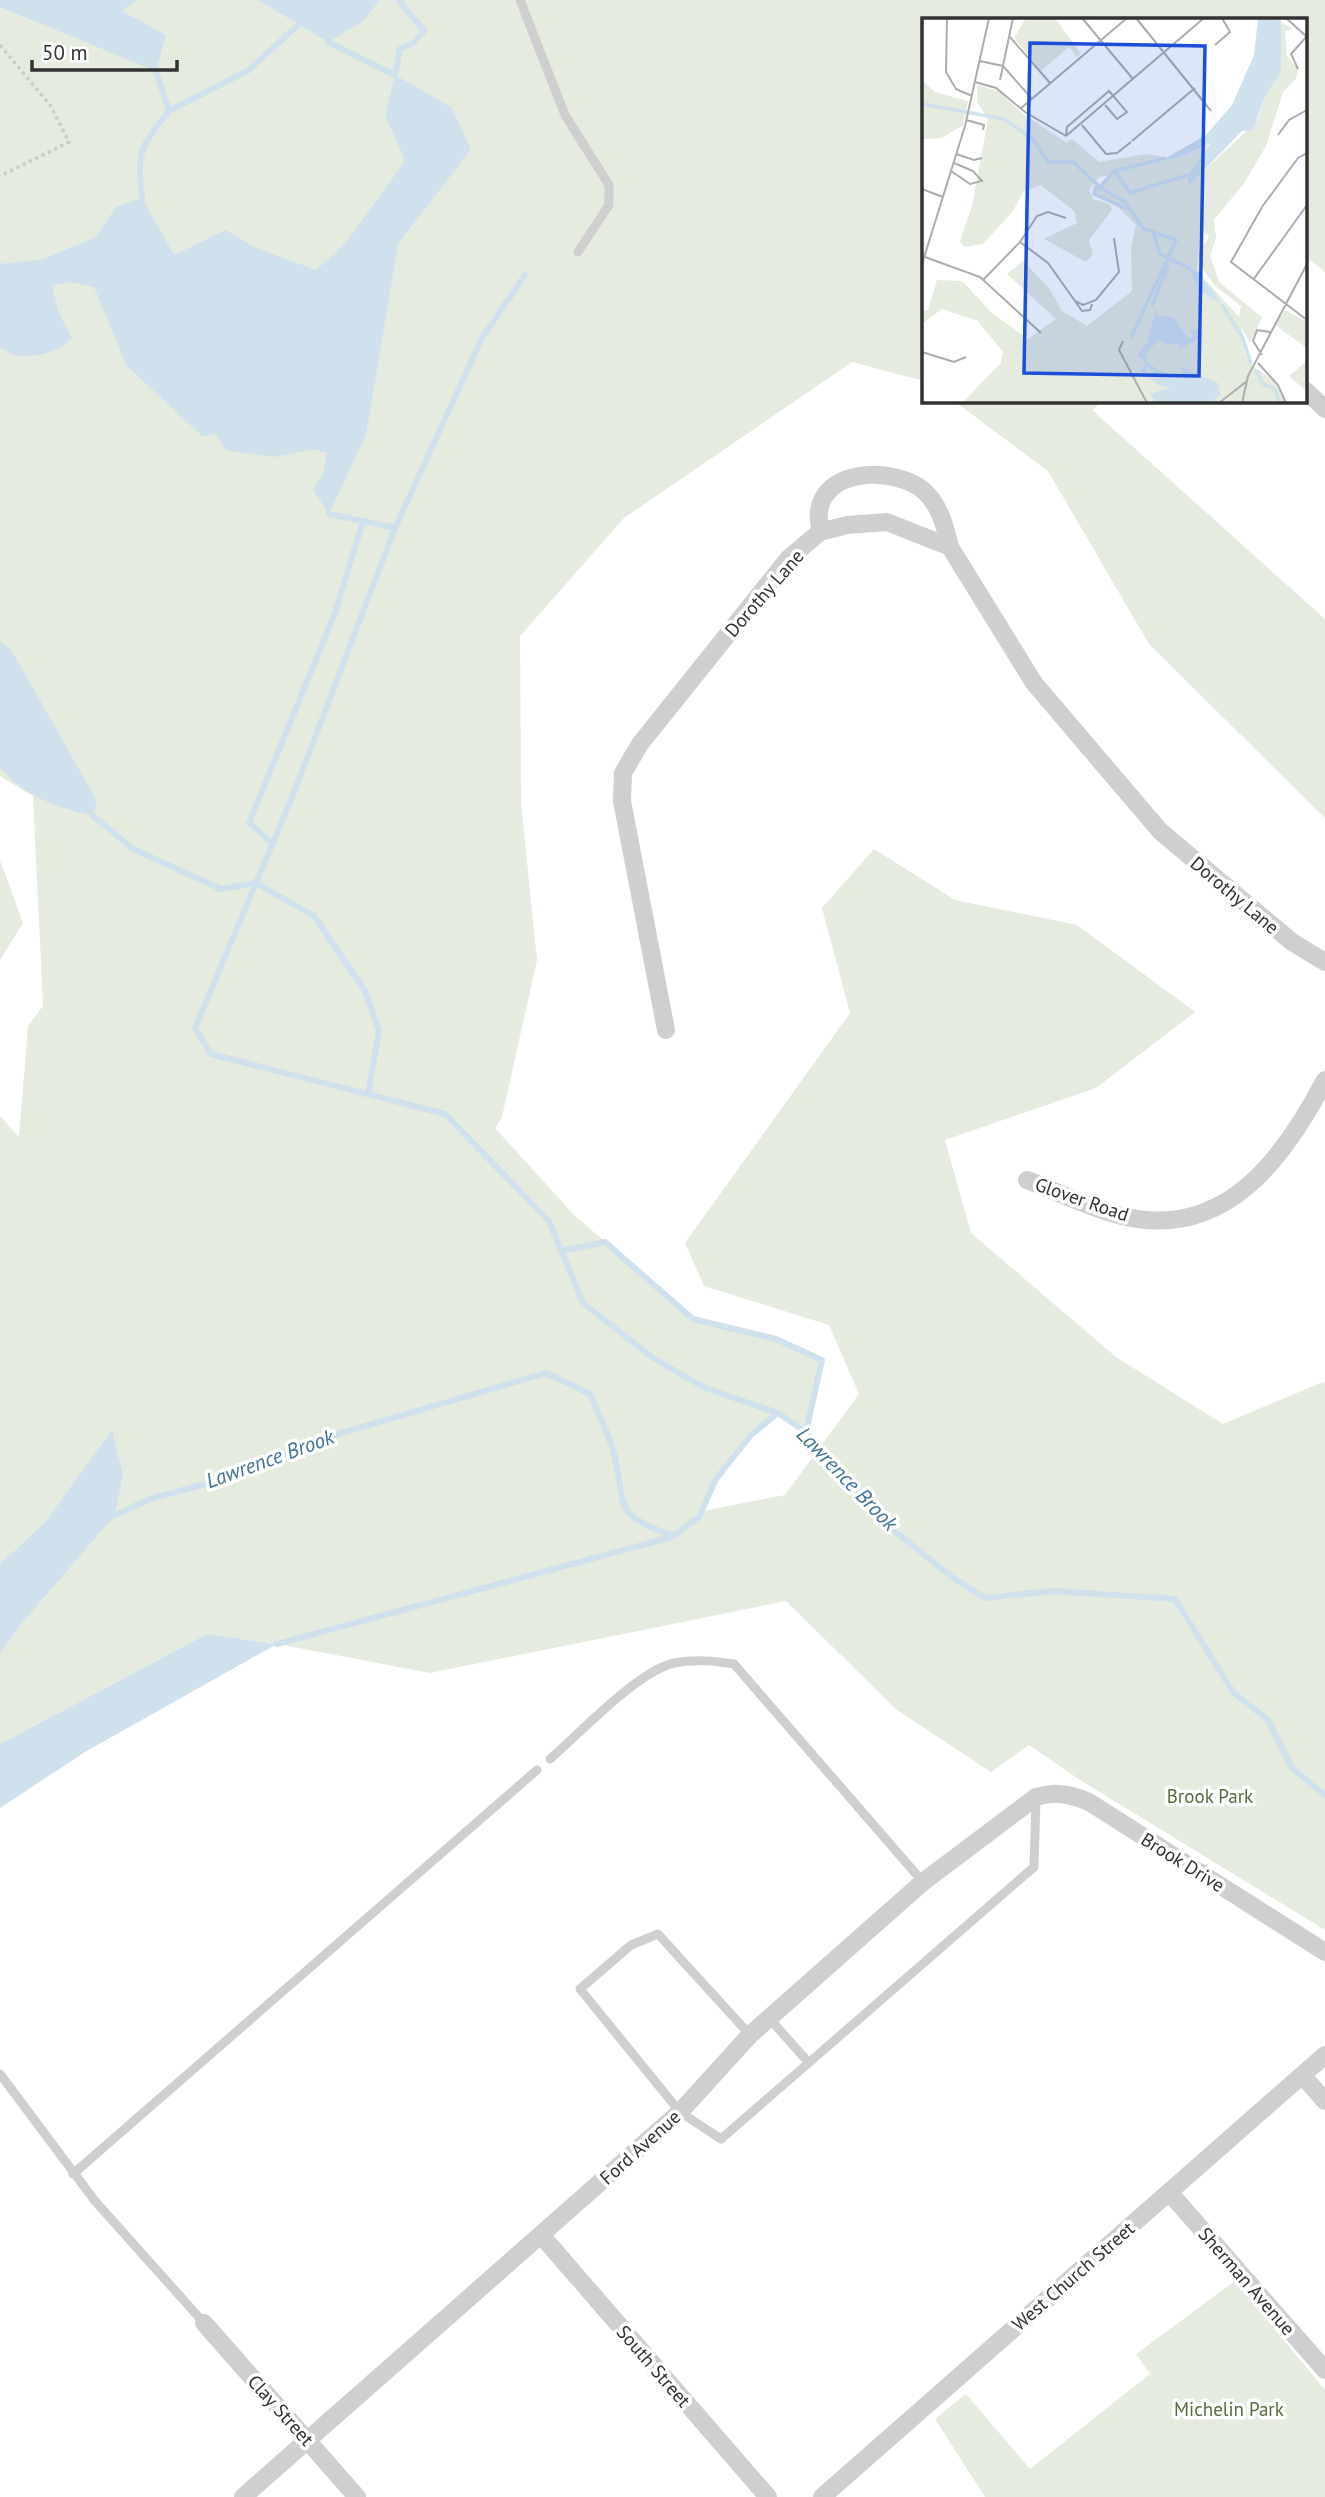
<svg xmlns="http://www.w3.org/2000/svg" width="1325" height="2497" viewBox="0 0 1325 2497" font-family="'PT Sans',sans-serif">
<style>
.green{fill:#e5ebde}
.water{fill:#cfe1ed}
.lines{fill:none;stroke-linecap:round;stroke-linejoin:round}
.stream{stroke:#cfe1ed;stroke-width:6}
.path{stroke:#ccc;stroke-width:3.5;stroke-dasharray:3.5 3.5;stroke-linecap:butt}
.lane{stroke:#cfcfcf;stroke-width:9}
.street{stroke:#cfcfcf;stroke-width:18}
.labels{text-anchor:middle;stroke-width:7;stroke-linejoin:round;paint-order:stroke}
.street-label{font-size:19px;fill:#323232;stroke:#fff}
.park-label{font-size:19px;fill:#556e40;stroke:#fff}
.water-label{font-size:21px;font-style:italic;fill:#417394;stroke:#fff}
.inset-river{fill:none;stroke:#cfe1ed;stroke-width:3.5}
.inset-road{fill:none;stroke:#adadad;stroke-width:2}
.view{fill:#1d4ed8;fill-opacity:0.15;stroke:#1d4ed8;stroke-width:3.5}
.inset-edge{fill:none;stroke:#323232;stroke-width:3.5}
</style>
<rect width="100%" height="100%" fill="#fff"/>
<!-- green -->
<path class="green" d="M0 0H1325V272L1306 257V19H924V381L852 362 624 518 520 636 521 802 537 960 502 1117 495 1128 573 1214 693 1318 776 1339 822 1360 806 1432 778 1413C746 1438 714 1471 703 1511L785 1495 859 1394 829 1325 704 1286 685 1243 850 1013 822 908 874 849 955 900 1077 925 1195 1012 1096 1088 945 1140 971 1233 1116 1357 1223 1424 1325 1381V1930L1080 1780 1029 1745 991 1772 897 1710 786 1601 430 1673 278 1644 207 1634 0 1744V1654L21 1624 112 1431 45 1522 0 1564V1116L19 1137 28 1026 43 1006 33 796 0 776Z
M954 401H1103L1092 410 1325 619V818L1149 644 1048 471Z
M0 860 23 923 0 960Z
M1235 2281 1325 2390V2497H985L935 2419 966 2394 1030 2469 1150 2374 1136 2354Z"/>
<!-- water -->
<path class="water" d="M0 0H137L122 11 166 35 156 71 0 7Z
M258 0H380L362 22 328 42Z
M395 75 451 107 471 149 398 244 366 435 329 514 313 490 323 474 327 453 314 449 274 457 226 450 216 434 202 436 126 365 94 287 69 282 52 285 58 311 72 338C56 355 19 364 0 347V264L43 259 96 237 116 207 142 198 174 255 226 230 256 248 316 270 345 244 405 161 385 115Z
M0 641 12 651 97 801 93 816C59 808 23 796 0 767Z
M112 1430 123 1475 115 1515 21 1624 0 1654V1564L45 1522Z
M207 1634 277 1644 85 1752 0 1808V1744Z"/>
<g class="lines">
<!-- stream -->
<path class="stream" d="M328 42 395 75 400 49 413 43 424 31 399 0
M169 111 249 70 299 24
M142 198C137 150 140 148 169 111L156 71
M525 275 482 338 395 528 293 795 195 1028 211 1054 445 1114 549 1221 583 1303 653 1358 705 1388 778 1413
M329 514 395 528
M93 816 133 849 221 889 256 883 314 916 365 991 379 1031 368 1094
M273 844 249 823 335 613 363 521
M561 1251 605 1242 693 1319 776 1339 822 1360 806 1432
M109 1518 150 1499 209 1483 338 1434 546 1373 590 1394C597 1412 608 1431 613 1450 628 1507 609 1513 673 1536L699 1517 716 1479 751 1435 778 1413 806 1432 892 1529 952 1577 985 1598 1053 1591 1175 1599 1233 1692 1268 1720 1292 1768 1325 1795
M277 1644 672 1537"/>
<!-- path -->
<path class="path" d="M0 45 50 105 69 142 0 176"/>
<!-- lane -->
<path class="lane" d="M520 0 565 115 609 185V205L578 252
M550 1759C580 1733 638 1671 674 1663 695 1659 714 1661 734 1664L923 1882
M769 2018 809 2063
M750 2035 658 1934 631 1945 580 1989 680 2112 721 2139 1034 1867 1036 1798
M0 2074 95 2201 204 2323
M73 2174 537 1770"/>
<!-- street -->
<path class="street" d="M1306 391 1325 409
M820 532C820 526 818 517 819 511 826 466 896 468 923 490 940 505 945 526 950 547
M666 1030 622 801 623 773 640 744 788 559 820 532 847 525 887 522 950 547 1034 683 1160 831 1292 942 1325 962
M1027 1180C1058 1192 1090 1208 1122 1216 1224 1241 1283 1160 1325 1080
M1302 2075 1325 2101
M1169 2192 1325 2370
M541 2235 768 2497
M204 2323 357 2497
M243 2497 680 2112 750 2035 923 1882 1036 1797C1055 1791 1070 1794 1089 1802L1325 1952
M822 2497 1325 2055"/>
</g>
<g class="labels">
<!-- street labels -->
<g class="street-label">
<text transform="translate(764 593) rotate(-49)" y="7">Dorothy Lane</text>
<text transform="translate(1235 895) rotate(40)" y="7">Dorothy Lane</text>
<text transform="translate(1082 1199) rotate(19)" y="7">Glover Road</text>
<text transform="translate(1183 1862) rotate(32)" y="7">Brook Drive</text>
<text transform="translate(640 2147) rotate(-42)" y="7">Ford Avenue</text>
<text transform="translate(1073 2276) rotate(-41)" y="7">West Church Street</text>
<text transform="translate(1247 2281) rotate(49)" y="7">Sherman Avenue</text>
<text transform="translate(654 2366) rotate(49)" y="7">South Street</text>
<text transform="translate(281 2410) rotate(48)" y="7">Clay Street</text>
</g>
<!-- park labels -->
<g class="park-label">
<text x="1210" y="1803">Brook Park</text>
<text x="1229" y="2416">Michelin Park</text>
</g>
<!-- water labels -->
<g class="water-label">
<text transform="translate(270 1459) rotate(-20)" y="7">Lawrence Brook</text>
<text transform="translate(847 1479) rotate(46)" y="7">Lawrence Brook</text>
</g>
</g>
<!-- overview -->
<g transform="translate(922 18)">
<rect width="385" height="385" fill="#fff"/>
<path d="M104 0H133L159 36 155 39 147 29 119 53 92 20ZM359 4 371 11 363 13 365 38 376 51 374 61 361 74 344 128 323 164 292 202 294 220 288 238 298 265 340 299 328 325 320 310 323 334 327 345 353 364 364 385H301L309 377 298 385H40L79 345 81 334 56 303 20 291 0 306V293L6 292 15 262 40 263 70 295 106 321 134 301 85 256 101 243 127 270 140 293 165 308 210 273 209 230 214 207 189 182 172 176 174 167 178 169 187 157 177 159 167 172 171 181 187 186 190 192 167 222 171 236 164 244 122 221 155 205 152 193 119 167 101 174 91 193 61 226 42 229 38 223 50 188 66 101 55 84V67L76 73 101 96 145 125 150 121 177 144 224 136 254 141 290 125 266 157V168L335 103 343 78 359 55ZM278 208 287 219 276 236 282 252 293 268 319 288 317 299 275 253ZM0 62 13 74 46 83 41 107 20 120 0 121ZM363 292 385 304V330L353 307ZM385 343V374L367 358Z" fill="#e5ebde" fill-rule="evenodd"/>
<path d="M336 0 359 2V55L343 78 331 112 320 113 266 169V157L289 125 254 141 244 140 284 117 310 87 332 37ZM267 250 278 255 280 264H285L300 287 277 272ZM235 289V297L252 300 266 320H271L269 313 274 311 282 317 259 331 255 324 248 327 236 322 224 336 225 347 215 337 225 325ZM257 348 296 365 298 376 289 385H235L228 376 250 369 239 368 226 359 234 352 257 359 261 356Z" fill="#cfe1ed"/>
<path class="inset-river" d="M0 86 82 101 111 121 126 144H151L178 169 192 153 208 175 266 157M193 153 244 140M174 168 172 176 205 191M179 170 203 184 221 210 254 222 209 320M231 213 238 236 267 250M300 287 321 320 329 346M230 288 246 248 243 246M334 352 341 366 353 371 357 385M226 359 221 353 225 347 234 352"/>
<path class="inset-road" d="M25 0 24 54 34 71 50 78M160 0 211 61M214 0 289 93M364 0 385 19M88 19 128 65M293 27 308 14 300 0M58 43 81 48 110 81M376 51 369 36 385 18M78 62 91 0M53 64 74 70 103 94 144 118M98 91 205 0M44 102 62 107 61 112M160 107 184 136 195 135 209 124M356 117 367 102 385 92M144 118 282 0M144 118 145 109 187 73 205 94 195 101 183 87M210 123 273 70M385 135 376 140 340 189 309 244 385 302M34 136 52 142 60 140M29 153 48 166 60 163 51 153 32 145M0 171 21 179M98 224 126 245 153 283 161 287 174 282 197 254 192 220M3 239 58 259 119 315M0 246 43 108 67 0M61 262 98 224 115 198 126 194 144 200M331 262 385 187M153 283 160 293 168 292 170 286M201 323 197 332 225 385M0 334 32 344 44 339M340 337 331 323 335 312 348 314M336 345 356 367 364 385M297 385 325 363M320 385 326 358 385 246"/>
<path class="view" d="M108 25 283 28 277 358 102 355Z"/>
<rect width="385" height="385" class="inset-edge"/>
</g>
<!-- scale -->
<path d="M32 60v10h145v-10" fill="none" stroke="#323232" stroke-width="3.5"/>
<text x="42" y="60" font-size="21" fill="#323232" stroke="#ffffff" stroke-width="5" paint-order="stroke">50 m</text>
</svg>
